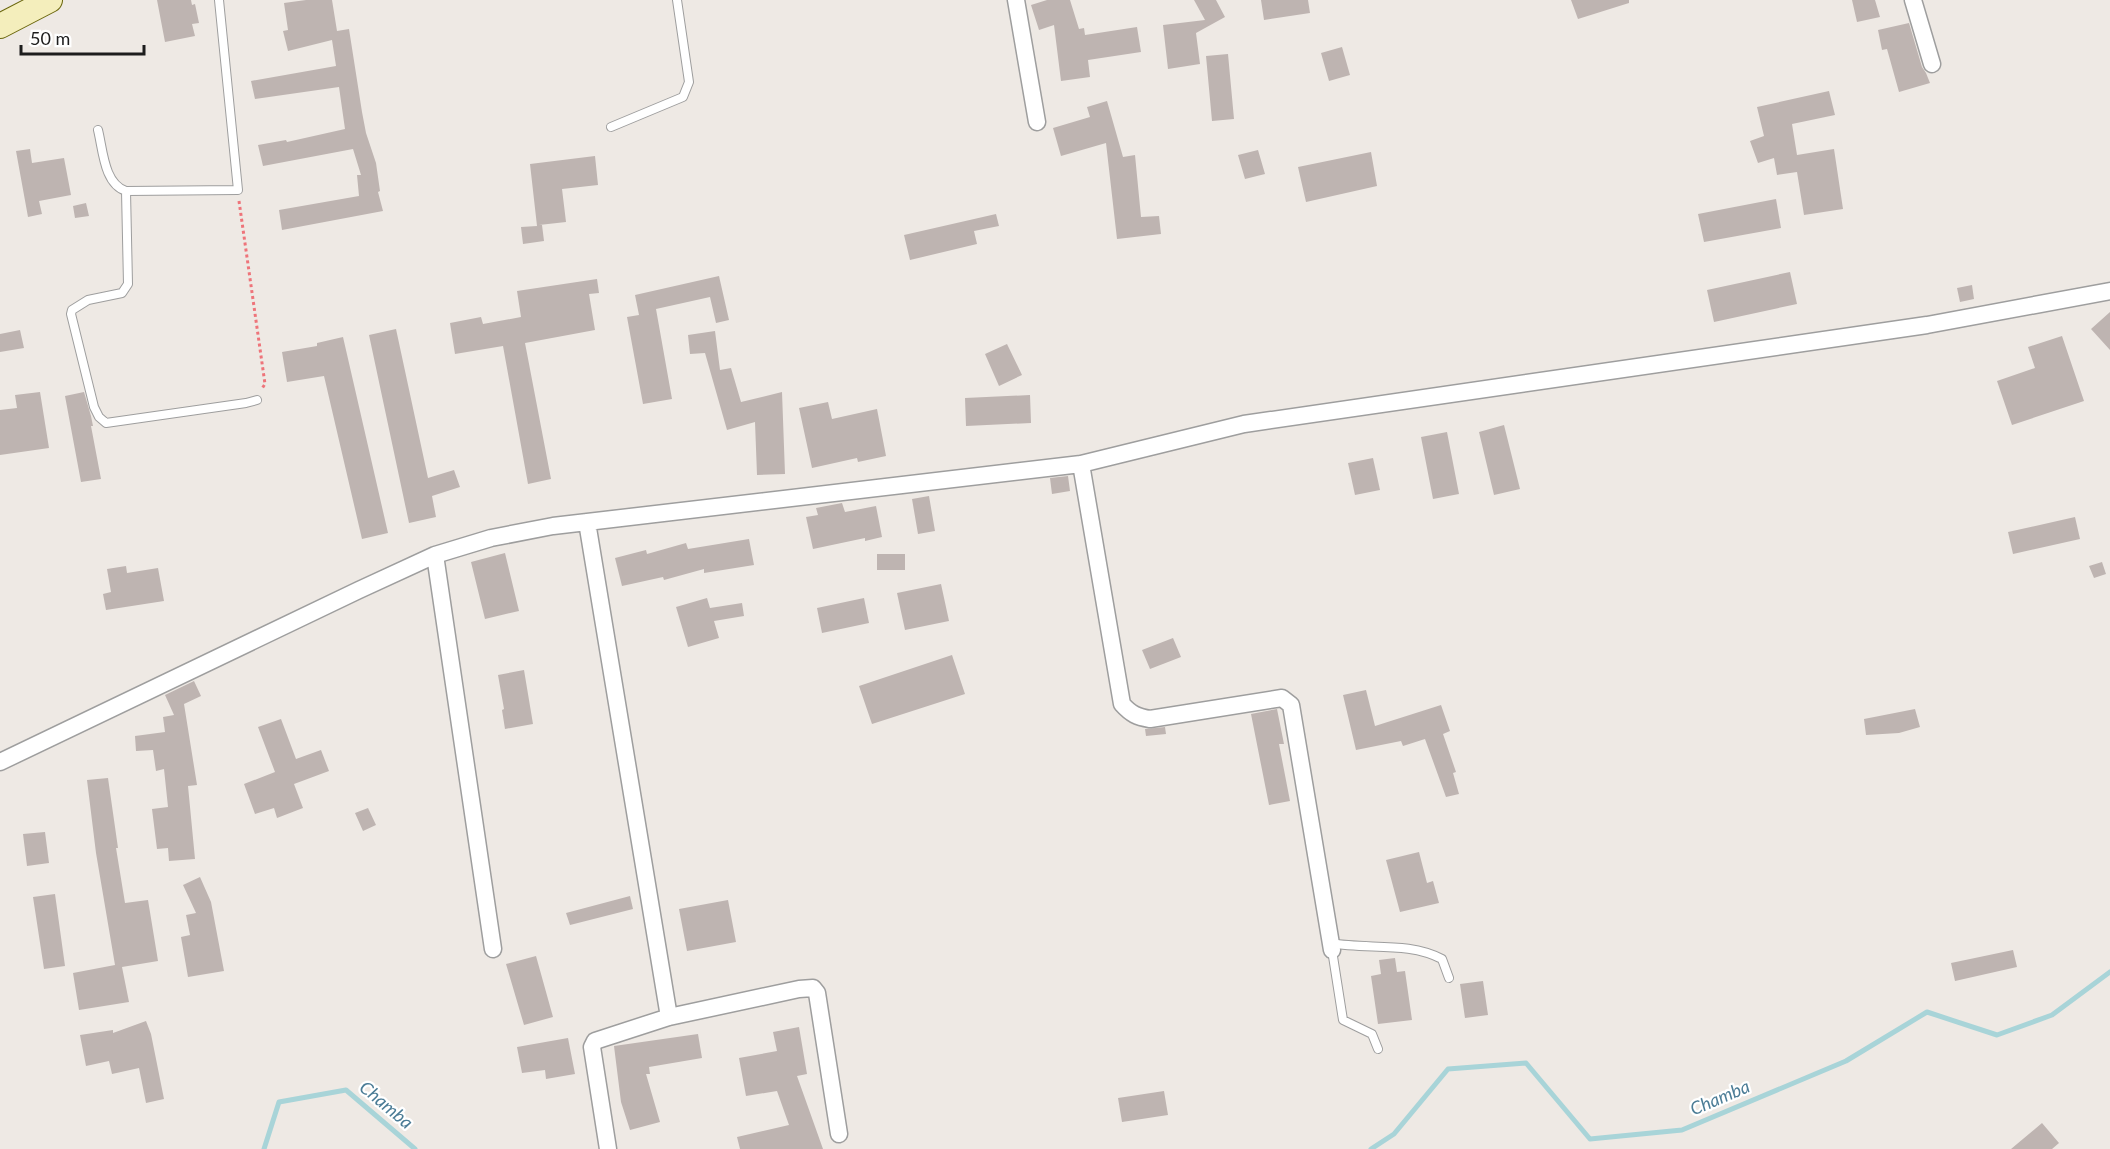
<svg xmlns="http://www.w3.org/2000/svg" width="2110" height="1149" viewBox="0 0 2110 1149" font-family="Lato,sans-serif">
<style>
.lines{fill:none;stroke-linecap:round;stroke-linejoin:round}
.stream{stroke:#a8d4d8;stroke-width:5}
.building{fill:#beb4b1}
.service-casing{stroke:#9e9e9e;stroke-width:10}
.minor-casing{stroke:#9e9e9e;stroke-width:19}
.secondary-casing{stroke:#6b670d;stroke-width:26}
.path{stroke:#ee747a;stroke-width:3;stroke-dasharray:3 3;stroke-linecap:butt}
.service{stroke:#fff;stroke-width:8}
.minor{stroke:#fff;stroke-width:16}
.secondary{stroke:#f4eebc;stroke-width:24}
.labels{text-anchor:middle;stroke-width:4.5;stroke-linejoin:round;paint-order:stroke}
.water-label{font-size:18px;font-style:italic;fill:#4b7c96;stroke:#fff}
</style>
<rect width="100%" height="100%" fill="#eee9e4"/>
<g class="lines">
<!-- stream -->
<path class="stream" d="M264 1149 279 1102 346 1090 415 1149
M1371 1149 1394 1134 1448 1069 1526 1063 1590 1139 1682 1130 1846 1061 1927 1012 1997 1035 2052 1015 2110 972"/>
</g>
<!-- building -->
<path class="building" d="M157 0H191L192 5 195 4 199 23 192 24 195 36 165 42Z
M306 0H332L337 31 349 29 362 112 366 133 376 163 380 191 378 192 383 211 282 230 279 210 359 196 357 175H361L353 149 263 166 258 145 286 140 287 142 345 129 339 87 255 99 251 81 336 66 332 40 288 51 283 31 288 30 284 3Z
M1047 0H1070L1079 29 1084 28 1085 35 1137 27 1141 52 1088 60 1090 77 1061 81 1054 25 1039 30 1031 5Z
M1194 0H1216L1225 17 1196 33 1200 64 1168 69 1163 25 1205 20Z
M1261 0H1308L1310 13 1264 20Z
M1571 0H1629V3L1578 19Z
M1852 0H1875L1880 17 1857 22Z
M1909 23 1922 67 1926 73 1930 83 1899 92 1887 49 1882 50 1878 30Z
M1342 47 1350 75 1329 81 1321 53Z
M1228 54 1234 119 1212 121 1206 56Z
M1829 91 1835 115 1792 124 1797 155 1834 149 1843 209 1804 215 1797 172 1777 175 1774 158 1758 163 1750 141 1764 136 1757 107Z
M1107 101 1123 157 1135 155 1141 217 1159 216 1161 234 1117 239 1106 143 1061 156 1053 128 1090 117 1087 107Z
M30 149 32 163 64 158 71 195 39 201 42 214 28 217 16 151Z
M1258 150 1265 174 1245 179 1238 155Z
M1371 152 1377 186 1306 202 1298 167Z
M595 156 598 185 562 189 566 222 539 225H542L544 241 523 244 521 227 537 226 530 164Z
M1776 199 1781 228 1704 242 1698 214Z
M86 203 89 216 75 218 73 206Z
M996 214 999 226 974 231 977 244 910 260 904 235Z
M1790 272 1797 304 1714 322 1707 290Z
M719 276 729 320 716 323 710 297 656 309 672 399 643 404 627 317 639 315 635 295Z
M597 279 599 293 589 294 595 330 525 343 551 479 528 484 503 346 455 354 450 323 481 317 483 324 521 317 517 291Z
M1972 285 1974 299 1960 302 1957 288Z
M2110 312V350L2091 329Z
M396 329 428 478 454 470 460 487 432 496 436 517 409 523 369 335Z
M20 330 24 348 0 352V334Z
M715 331 720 370 731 368 741 402 782 392 785 474 757 475 755 422 727 430 705 353 690 354 688 335Z
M2062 336 2084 401 2012 425 1997 381 2035 368 2028 347Z
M343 337 388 533 362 539 324 376 287 382 282 352 317 346V343Z
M1007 344 1022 375 999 386 985 354Z
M40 392 49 448 0 455V410L17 408 15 395Z
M84 392 91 416 93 426H91L101 479 81 482 65 396Z
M1030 395 1031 423 966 426 965 398Z
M828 402 832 419 877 409 886 456 858 462 857 458 812 468 799 408Z
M1504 425 1520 489 1494 495 1479 432Z
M1447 432 1459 494 1433 499 1421 437Z
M1373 458 1380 490 1355 495 1348 463Z
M1068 476 1070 491 1052 494 1050 478Z
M929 496 935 531 918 534 912 499Z
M842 503 845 512 876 506 882 537 865 541V538L813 549 806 517 818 515 816 508Z
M2075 517 2080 539 2013 554 2008 532Z
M749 539 754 565 704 573V569L664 580 663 577 622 586 615 558 646 550 647 554 686 543 688 549Z
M505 553 519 611 485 619 471 562Z
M877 554H905V570H877Z
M2102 562 2106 574 2094 578 2089 566Z
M126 566 127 573 158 568 164 601 106 610 103 594 111 592 107 569Z
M941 584 949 621 905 630 897 593Z
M707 598 710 608 742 603 744 616 714 621 719 638 688 647 676 607Z
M864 598 869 623 822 633 817 608Z
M1173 638 1181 657 1150 669 1142 650Z
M952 655 965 694 872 724 859 686Z
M524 670 533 724 505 729 502 710 504 709 498 675Z
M194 681 201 696 184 704 197 785 188 786 195 859 169 861 168 848 157 849 152 809 168 807 164 769 156 771 153 750 136 751 135 736 165 732 163 717 174 715 165 695Z
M1366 690 1375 726 1441 705 1450 731 1443 734 1456 772 1453 773 1459 794 1446 797 1425 739 1403 746 1401 741 1356 750 1343 695Z
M1277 709 1284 744H1279L1290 801 1269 805 1251 714Z
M1915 709 1920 727 1899 733 1866 735 1864 719Z
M281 719 296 759 321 750 329 771 294 784 303 808 277 818 274 808 255 814 244 784 275 772 258 727Z
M1165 727 1166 734 1146 736 1145 729Z
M108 778 118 848H116L125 903 148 900 158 961 122 967 129 1002 79 1010 73 973 115 965 96 853 87 780Z
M368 808 376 825 363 831 355 813Z
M45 832 49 863 27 866 23 834Z
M1419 852 1427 883 1433 881 1439 903 1400 912 1386 860Z
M200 877 211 902 224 971 188 977 181 937 190 935 186 915 196 913 183 885Z
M55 894 65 966 44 969 33 897Z
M630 896 633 909 570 925 566 913Z
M728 900 736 942 687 951 679 909Z
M2013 950 2017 967 1955 981 1951 963Z
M536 956 553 1017 524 1025 506 964Z
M1395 958 1397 972 1405 971 1412 1020 1378 1024 1371 976 1381 974 1379 960Z
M1483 981 1488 1015 1465 1018 1460 984Z
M146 1021 151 1034 164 1099 146 1103 139 1068 112 1074 109 1061 86 1066 80 1035 113 1030V1033Z
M799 1027 807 1074 797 1076 823 1149H740L737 1137 789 1125 777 1091 746 1096 739 1058 777 1051 773 1032Z
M698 1034 702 1058 649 1067 650 1074H646L660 1122 630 1130 621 1102 614 1046Z
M568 1038 575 1074 546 1079 545 1070 522 1073 517 1047Z
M1164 1091 1168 1115 1122 1122 1118 1098Z
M2042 1123 2059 1143 2052 1149H2011Z"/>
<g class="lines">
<defs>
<path id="service" d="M611 127 683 97 689 82 677 0
M98 130C103 150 104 184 126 191L238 190 219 0
M126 191 128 284 122 293 88 300 72 310 71 314 94 407 99 417 106 423 246 403 257 400
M1331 943C1367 950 1408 941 1442 959L1449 978
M1332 950 1343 1020 1372 1034 1378 1049"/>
<path id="minor" d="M1016 0 1037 122
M1913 0 1932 64
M1081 464 1122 704C1131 714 1137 717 1150 719L1282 698 1291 705 1332 950
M587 522 669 1017
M435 555 493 949
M0 762 359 590 435 555 491 538 553 526 1081 464 1244 424 1927 325 2110 291
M608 1149 592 1047 595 1041 669 1017 799 989 813 988 817 993 839 1134"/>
<path id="secondary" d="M0 26 50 0"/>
</defs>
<!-- service casing -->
<use href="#service" class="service-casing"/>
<!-- minor casing -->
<use href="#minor" class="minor-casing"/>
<!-- secondary casing -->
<use href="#secondary" class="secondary-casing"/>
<!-- path -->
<path class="path" d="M239 201 265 384 261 390"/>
<!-- service -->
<use href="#service" class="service"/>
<!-- minor -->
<use href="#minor" class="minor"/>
<!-- secondary -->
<use href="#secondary" class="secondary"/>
</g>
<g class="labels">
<!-- water labels -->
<g class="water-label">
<text transform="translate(1720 1098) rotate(-23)" y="6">Chamba</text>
<text transform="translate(386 1105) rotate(40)" y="6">Chamba</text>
</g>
</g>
<!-- scale -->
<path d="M21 45v9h123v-9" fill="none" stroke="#1d1d1d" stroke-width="3"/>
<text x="30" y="45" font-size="18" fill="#1d1d1d" stroke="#ffffff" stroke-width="4.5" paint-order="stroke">50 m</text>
</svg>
